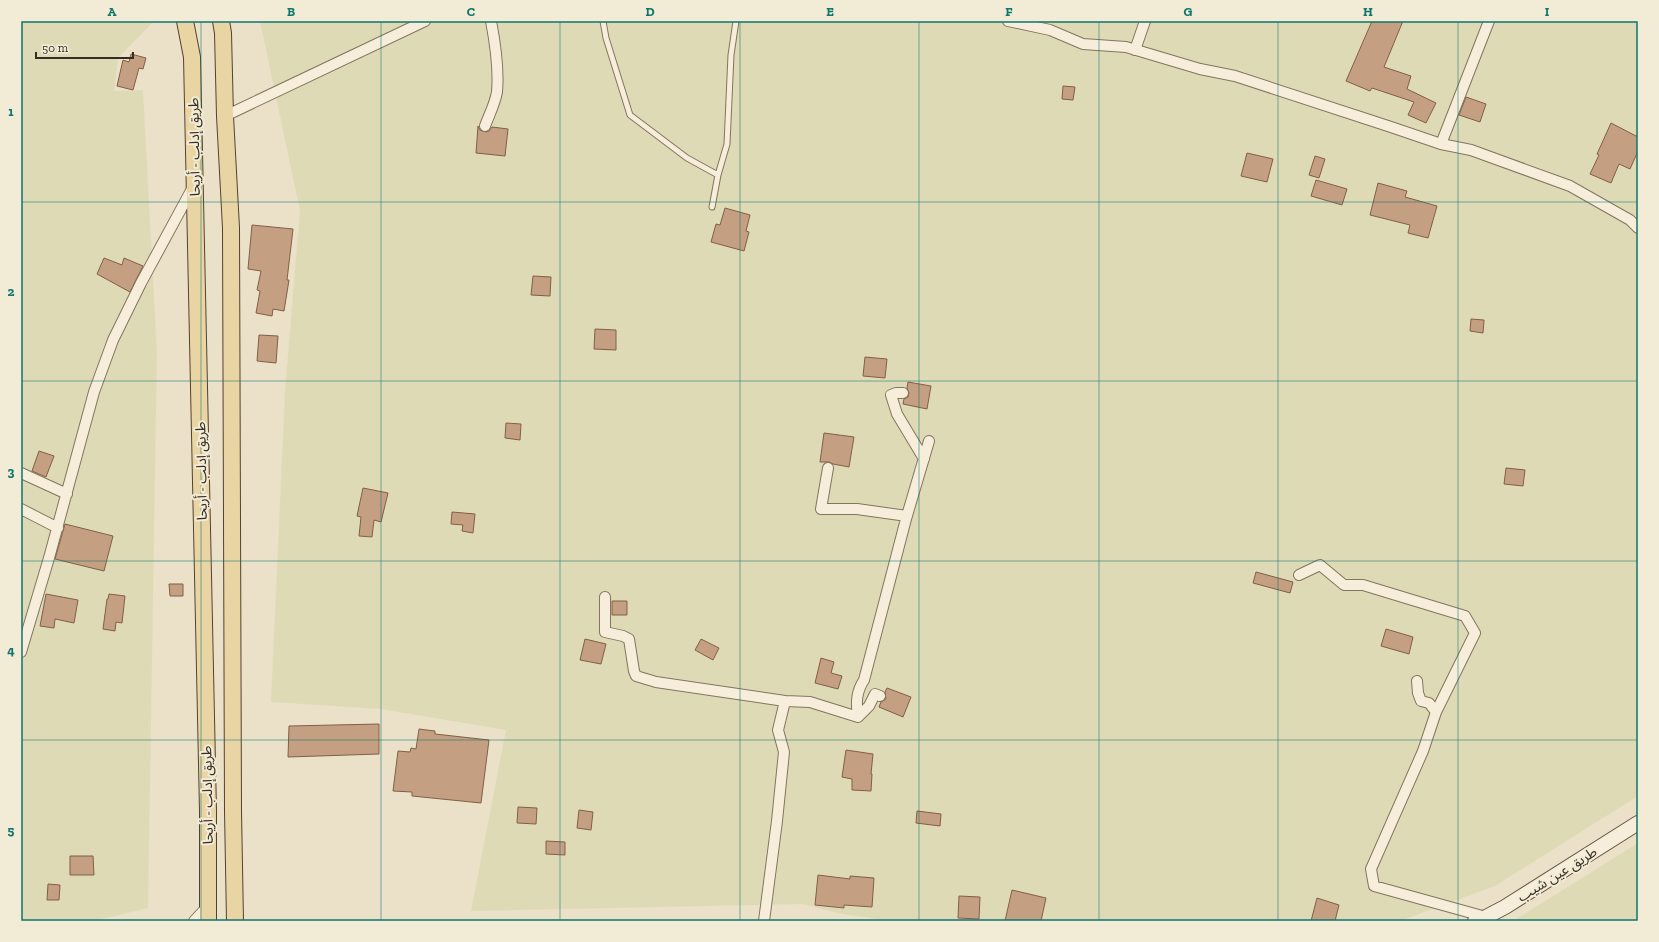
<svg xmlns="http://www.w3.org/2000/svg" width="1659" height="942" viewBox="0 0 1659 942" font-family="'Zilla Slab','Noto Sans Arabic',serif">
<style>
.farmland{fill:#dfdab6}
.building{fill:#c59f81;stroke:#815f47}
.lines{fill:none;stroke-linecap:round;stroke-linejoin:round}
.lane-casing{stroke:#84745e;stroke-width:7}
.street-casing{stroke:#84745e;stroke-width:12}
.secondary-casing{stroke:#665542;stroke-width:16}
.primary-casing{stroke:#534232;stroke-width:18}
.lane{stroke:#f6eeda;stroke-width:5}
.street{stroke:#f6eeda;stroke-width:10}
.secondary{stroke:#f6eeda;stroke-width:14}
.primary{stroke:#e9d5a4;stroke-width:16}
.grid{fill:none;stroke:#0f766e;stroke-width:1;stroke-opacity:0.55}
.labels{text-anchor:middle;stroke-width:4;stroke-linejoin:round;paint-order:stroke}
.street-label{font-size:14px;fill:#362c21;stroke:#f2ebd6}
.neatline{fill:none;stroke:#0f766e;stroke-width:1.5}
.grid-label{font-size:13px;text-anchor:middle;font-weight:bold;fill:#0f766e}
</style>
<rect width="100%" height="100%" fill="#eae1c8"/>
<!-- farmland -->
<path class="farmland" d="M21 21 153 22 118 58 114 91 143 90 157 353 148 908 93 921H21Z
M260 21H1638V796L1495 886 1400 921H893L842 914 803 904 471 911 506 730 381 709 271 702 285 391 300 211Z
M1638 843V921H1513Z"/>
<!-- building -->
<path class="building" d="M1372 21H1403L1384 67 1411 76 1407 89 1436 103 1426 123 1408 115 1414 102 1372 88 1370 91 1346 81Z
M131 54 146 58 143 69 139 68 133 90 117 86 123 60 129 62Z
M1063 86 1075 87 1073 100 1062 99Z
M1466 97 1486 104 1480 122 1459 115Z
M1611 123 1638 137V151L1630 169 1619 164 1611 183 1590 174 1599 155 1597 154Z
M478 126 480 130 486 132 489 131 492 127 508 129 505 156 476 153Z
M1247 153 1273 159 1267 182 1241 176Z
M1315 156 1325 159 1319 178 1309 175Z
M1316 180 1347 189 1342 205 1311 196Z
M1378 183 1407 191 1405 197 1437 206 1428 238 1408 233 1410 225 1370 215Z
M725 208 750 215 746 231 749 232 744 251 711 242 716 224 720 225Z
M252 225 293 229 287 280H289L284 311 273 309 272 316 256 313 260 291 257 290 261 271 248 269Z
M104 258 122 265 124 258 143 266 130 292 97 274Z
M533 276 551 277 550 296 531 295Z
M1471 319 1484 320 1483 333 1470 331Z
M595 329 616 330V350L594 349Z
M259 335 278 336 276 363 257 361Z
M865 357 887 359 885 378 863 376Z
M908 382 931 386 927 409 903 404 904 399 908 397 909 393 907 388Z
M506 423 521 424 520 440 505 438Z
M824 433 854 437 849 467 833 464 829 462H820Z
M39 451 54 456 46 477 32 471Z
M1506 468 1525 470 1523 486 1504 484Z
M363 488 388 493 381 522 374 520 372 537 359 536 361 517 357 516Z
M452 512 475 514 473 533 462 531 463 525 451 524Z
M65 524 113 536 104 571 55 559Z
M1256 572 1293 582 1290 593 1253 583Z
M169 584H183V596H170Z
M46 594 78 600 74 623 55 619 54 628 40 626Z
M109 594 125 596 122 623 116 622 115 631 103 629 107 599H108Z
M612 601H627V615H612Z
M1386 629 1413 637 1409 654 1381 646Z
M585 639 606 644 601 664 580 660Z
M701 639 719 648 713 660 695 650Z
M821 658 834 662 831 673 842 676 838 689 815 683Z
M887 688 911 697 903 717 879 707 881 702 886 699 885 692Z
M379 724V754L288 757 289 726Z
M419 729 435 731V734L489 740 481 803 412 796V792L393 791 398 751 410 752 411 748 416 749Z
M846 750 873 754 871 774H872L871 791 852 790V779L842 777Z
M518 807 537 808 536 824 517 823Z
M579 810 593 812 591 830 577 828Z
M917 811 941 814 940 826 916 823Z
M546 841 565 842V855L546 854Z
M70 856H93L94 875H70Z
M818 875 850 879V876L874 878 872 907 844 905V908L815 905Z
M48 884 60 885 59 900H47Z
M1012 890 1046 898 1041 921H1005Z
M959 896 980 897 979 919 958 918Z
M1317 898 1339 905 1335 921H1311Z"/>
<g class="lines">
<defs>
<path id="lane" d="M603 21 606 38 630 115 687 158 718 175 712 207
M718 175 727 144 731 55 736 21"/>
<path id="street" d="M1008 21 1050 30 1083 44 1126 47 1200 69 1235 76 1391 127 1441 144 1471 150 1570 186 1630 220 1638 228
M1135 50 1145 21
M225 116 425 21
M485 126C489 115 495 104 497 92 499 70 495 42 491 21
M1441 144 1489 21
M903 393H896L891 395 897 414 924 459
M828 468 821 509H857L907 516
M21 473 67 494
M21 509 58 528
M1299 575 1320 565 1344 585H1363L1465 616 1475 633 1436 712
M605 597V632L623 636 629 639 634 671 636 676 656 682 785 701 778 730 784 752 777 821 764 921
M21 652 49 558 94 392 113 340 141 283 193 187
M1417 681 1418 693 1421 701 1429 703 1436 712 1423 751 1371 869 1374 886 1486 917
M785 701 810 702 858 717 869 706 875 694 880 696
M858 717C856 703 856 692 864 680L906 519 929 441
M194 921 208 906"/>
<path id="secondary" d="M1475 921 1486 917 1505 907 1638 823"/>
<path id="primary" d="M185 21 192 57 208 811V921
M221 21 223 33 225 116 231 228 233 811 235 921"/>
</defs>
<!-- lane casing -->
<use href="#lane" class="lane-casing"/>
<!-- street casing -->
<use href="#street" class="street-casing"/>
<!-- secondary casing -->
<use href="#secondary" class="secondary-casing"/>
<!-- primary casing -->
<use href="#primary" class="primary-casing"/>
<!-- lane -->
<use href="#lane" class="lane"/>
<!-- street -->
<use href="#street" class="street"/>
<!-- secondary -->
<use href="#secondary" class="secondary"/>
<!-- primary -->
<use href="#primary" class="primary"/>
</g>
<!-- grid -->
<path class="grid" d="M201 21V921M381 21V921M560 21V921M740 21V921M919 21V921M1099 21V921M1278 21V921M1458 21V921M21 202H1638M21 381H1638M21 561H1638M21 740H1638"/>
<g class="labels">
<!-- street labels -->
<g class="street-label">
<text transform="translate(194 147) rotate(-91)" y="5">طريق إدلب - أريحا</text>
<text transform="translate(201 471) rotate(-91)" y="5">طريق إدلب - أريحا</text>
<text transform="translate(207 795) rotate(-91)" y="5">طريق إدلب - أريحا</text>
<text transform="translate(1557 874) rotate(-32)" y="5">طريق عين شيب</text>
</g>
</g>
<!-- border -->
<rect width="1659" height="942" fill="none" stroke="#f2ebd6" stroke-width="44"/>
<!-- scale -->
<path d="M36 52v6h97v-6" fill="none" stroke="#362c21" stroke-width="2"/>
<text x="42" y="52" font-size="12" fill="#362c21" stroke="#f2ebd6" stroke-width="3" paint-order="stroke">50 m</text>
<rect x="22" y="22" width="1615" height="898" class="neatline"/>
<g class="grid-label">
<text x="112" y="16">A</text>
<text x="291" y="16">B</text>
<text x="471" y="16">C</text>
<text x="650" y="16">D</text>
<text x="830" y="16">E</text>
<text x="1009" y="16">F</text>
<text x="1188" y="16">G</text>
<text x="1368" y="16">H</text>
<text x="1547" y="16">I</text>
<text x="11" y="116">1</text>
<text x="11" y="296">2</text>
<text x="11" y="476">3</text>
<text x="11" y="655">4</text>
<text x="11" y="835">5</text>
</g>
</svg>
